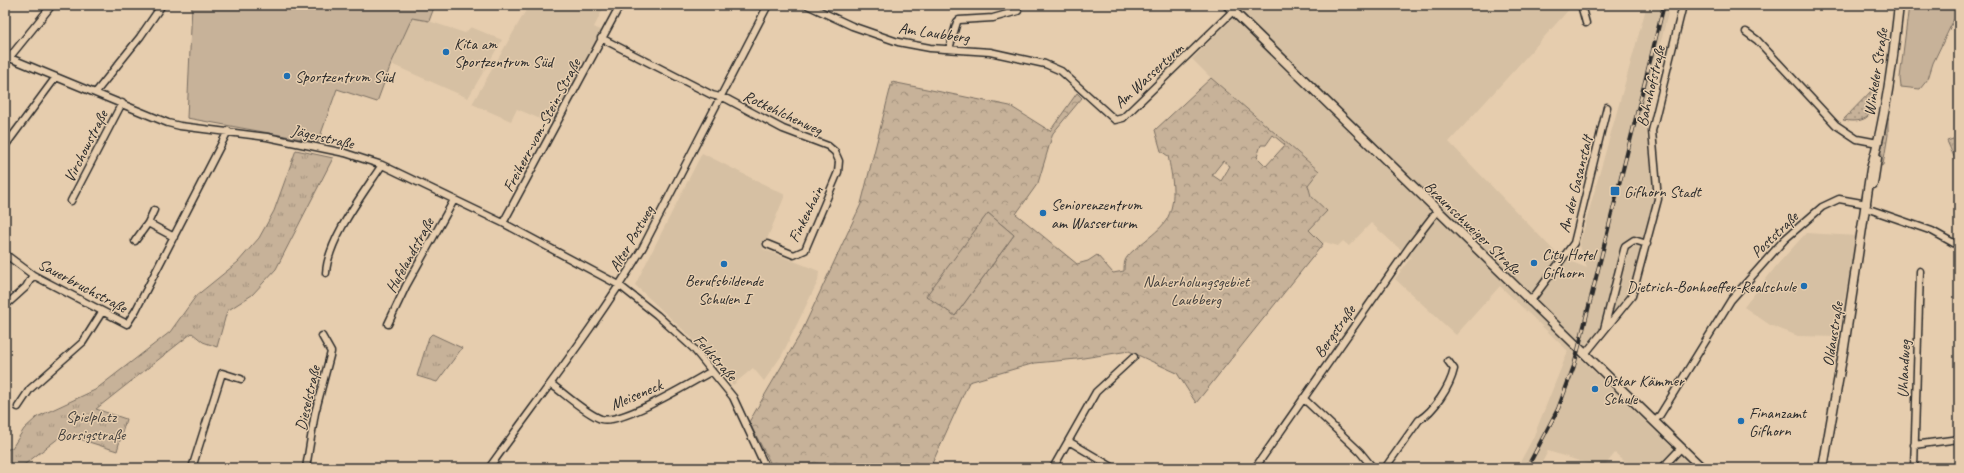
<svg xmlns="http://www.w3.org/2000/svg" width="1964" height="473" viewBox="0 0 1964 473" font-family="Caveat,sans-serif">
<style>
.built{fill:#d6c0a3}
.grass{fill:url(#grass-dots);stroke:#796e62}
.forest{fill:url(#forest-crowns);stroke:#796e62;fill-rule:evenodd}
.park{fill:url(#park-tufts);stroke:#796e62}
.garden{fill:#c7b299;stroke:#796e62}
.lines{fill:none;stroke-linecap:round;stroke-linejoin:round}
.minor-casing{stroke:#2b2b2b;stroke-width:9}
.tertiary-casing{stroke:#2b2b2b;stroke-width:11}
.minor{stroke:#e6cdae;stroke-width:6}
.tertiary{stroke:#e6cdae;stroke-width:8}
.rail-casing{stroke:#2b2b2b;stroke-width:4}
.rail{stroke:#e6cdae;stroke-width:2.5;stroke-dasharray:8;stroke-linecap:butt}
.poi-dot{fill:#1f6fb2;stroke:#e6cdae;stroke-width:1.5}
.labels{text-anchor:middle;stroke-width:3;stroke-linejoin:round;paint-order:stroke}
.street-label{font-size:16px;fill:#2b2b2b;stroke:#e6cdae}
.poi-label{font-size:16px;fill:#2b2b2b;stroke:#e6cdae;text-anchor:start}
.park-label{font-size:16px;fill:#423f3c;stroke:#e6cdae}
</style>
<defs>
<pattern id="grass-dots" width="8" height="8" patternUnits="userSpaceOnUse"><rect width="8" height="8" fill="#c7b299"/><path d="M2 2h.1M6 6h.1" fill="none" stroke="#a2917d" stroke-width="1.8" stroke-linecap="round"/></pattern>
<pattern id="forest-crowns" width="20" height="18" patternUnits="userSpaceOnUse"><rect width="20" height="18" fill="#c7b299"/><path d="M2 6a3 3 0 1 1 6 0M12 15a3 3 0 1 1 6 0" fill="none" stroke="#a2917d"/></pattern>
<pattern id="park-tufts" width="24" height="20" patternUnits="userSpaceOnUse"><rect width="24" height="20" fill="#c7b299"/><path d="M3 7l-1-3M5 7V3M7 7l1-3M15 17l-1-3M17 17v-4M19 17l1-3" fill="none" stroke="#a2917d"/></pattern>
</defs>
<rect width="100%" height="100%" fill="#e6cdae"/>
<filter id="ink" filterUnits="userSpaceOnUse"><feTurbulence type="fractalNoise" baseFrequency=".025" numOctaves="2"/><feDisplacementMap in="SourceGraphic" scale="8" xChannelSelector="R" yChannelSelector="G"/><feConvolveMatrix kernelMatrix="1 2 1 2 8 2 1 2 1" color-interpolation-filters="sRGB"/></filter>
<g filter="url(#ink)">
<!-- built -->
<path class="built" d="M529 5H600L604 7 594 27 602 31 552 124 517 109 511 121 472 104Z
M1238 5H1573L1449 142 1560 257 1587 268 1579 246 1647 5H1670L1644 109 1654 197 1628 294 1592 339 1587 342 1580 358 1693 468H1632L1615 453 1603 468H1601L1548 451 1539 468H1517L1533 438 1568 351 1500 286 1456 335 1395 279 1411 257 1395 245 1371 223 1349 246 1343 241 1338 246 1325 242 1323 244 1309 230 1311 196 1308 185 1319 171 1211 78 1192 59 1242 9Z
M412 18 429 21 465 33 471 27 502 40 468 98 391 64Z
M702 153 785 195 763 249 819 271 818 281 782 355 764 381 753 368 733 385 695 341 635 285Z
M1806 233 1857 236 1837 337 1798 336 1770 325 1744 307 1777 265Z"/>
<!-- grass -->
<path class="grass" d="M1877 85C1874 110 1873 125 1843 120Z
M1888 118V135L1883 165 1879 167 1885 121Z"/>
<!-- forest -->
<path class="forest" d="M1211 78 1319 171 1308 185 1311 196 1327 211 1309 230 1323 244 1196 403 1177 373 1129 351 1077 359 1035 363 969 382 930 468H773L749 422 801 333 861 204 892 82 1010 106 1050 131 1077 93 1082 98 1053 133 1038 183 1016 214 1077 264 1088 261 1097 255 1113 273 1124 271C1124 268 1124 264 1125 261 1128 250 1161 233 1168 217 1177 198 1172 176 1168 156L1161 151 1155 130ZM1273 135 1285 145 1266 166 1257 157 1261 145H1266ZM1223 161 1230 166 1221 181 1212 175ZM988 213 1014 235 955 316Z"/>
<!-- park -->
<path class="park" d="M1959 137V168L1947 141Z
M296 150 333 158 276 269 252 295 227 311 217 347 203 342 192 333 96 409 126 419 117 451 64 434 20 468H5V450L12 448 24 429 37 417 95 390 170 332 196 296 238 262 259 238 274 211Z
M988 213 1014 235 955 316 926 296Z
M432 334 462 348 437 382 417 376 429 337Z"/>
<!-- garden -->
<path class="garden" d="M192 5H435L429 21 412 18 391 64 377 102 337 89 318 142 187 118Z
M1909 5H1959V15H1956L1933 63 1928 79 1920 89 1901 87 1900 78Z"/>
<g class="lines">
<defs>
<path id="minor" d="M807 5 852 26 898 42 930 48 990 52 1045 64 1061 71 1115 120 1123 118 1233 11
M1581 5 1586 23
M1746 32 1757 40 1836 125 1857 139 1878 143
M601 38 712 95 727 99 783 129 828 146 835 152 839 161 838 172 805 250 794 255 767 244
M949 49 957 22 959 20 993 18 1018 11
M5 56 168 123 180 126 267 137 345 153 382 165 503 223 619 285 657 315 693 348 733 397 766 468
M9 58 52 5
M96 92 140 37 162 5
M5 146 56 77
M71 201 122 103
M1866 208 1932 231 1959 246
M148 223 154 210
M503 223 620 5
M135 241 148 223 174 237
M5 254 33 275 127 324 136 310 228 131
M326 273C328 239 363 194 382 165
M1530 302 1574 243 1607 107
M5 306 26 287 33 275
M388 324 406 286 454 200
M1604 329 1625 246 1634 240 1647 244
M1585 354 1632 296 1634 289 1658 199 1652 131 1683 5
M551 384C565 394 585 413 601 419 622 425 692 382 712 371
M1303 398 1360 452 1373 468
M18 407 30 389 83 342 102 312
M1654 421 1660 415 1731 300 1785 239 1822 207 1839 199 1867 204
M1070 442 1114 468
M1914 445 1959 439
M192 468 222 373 241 379
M306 468 315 413 331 352 322 336
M489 468C541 395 597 324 643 247L768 5
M1053 468 1096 392 1134 357
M1255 468 1410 246 1437 211
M1385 468 1419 420C1434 411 1450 387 1454 369L1448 361
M1662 468 1681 448
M1914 468 1920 271"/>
<path id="tertiary" d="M1227 5 1702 468
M1873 184 1877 158
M1823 468 1844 347 1871 169C1886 116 1893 60 1899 5"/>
</defs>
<!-- minor casing -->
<use href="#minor" class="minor-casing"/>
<!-- tertiary casing -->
<use href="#tertiary" class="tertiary-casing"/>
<!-- minor -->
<use href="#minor" class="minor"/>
<!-- tertiary -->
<use href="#tertiary" class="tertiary"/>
<defs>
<path id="rail" d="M1527 468 1558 409 1574 366 1664 5"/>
</defs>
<!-- rail casing -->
<use href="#rail" class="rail-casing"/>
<!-- rail -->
<use href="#rail" class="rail"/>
</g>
</g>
<!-- markers -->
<g class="poi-dot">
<circle cx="446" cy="52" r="4"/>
<circle cx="287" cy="76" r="4"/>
<rect x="1610" y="186" width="10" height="10" rx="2"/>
<circle cx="1043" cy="213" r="4"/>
<circle cx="1534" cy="263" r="4"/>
<circle cx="724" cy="264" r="4"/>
<circle cx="1804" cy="286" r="4"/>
<circle cx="1595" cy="389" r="4"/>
<circle cx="1741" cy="421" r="4"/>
</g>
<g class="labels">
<!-- street labels -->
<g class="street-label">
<text transform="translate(934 32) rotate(8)" y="6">Am Laubberg</text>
<text transform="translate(1875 72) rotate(-81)" y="6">Winkeler Straße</text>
<text transform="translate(1148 75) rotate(-43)" y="6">Am Wasserturm</text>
<text transform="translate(1650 86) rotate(-77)" y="6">Bahnhofstraße</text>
<text transform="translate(783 112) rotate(25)" y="6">Rotkehlchenweg</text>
<text transform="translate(541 125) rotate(-62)" y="6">Freiherr-vom-Stein-Straße</text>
<text transform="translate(323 136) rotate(13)" y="6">Jägerstraße</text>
<text transform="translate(85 146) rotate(-63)" y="6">Virchowstraße</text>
<text transform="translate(1575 184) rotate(-76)" y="6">An der Gasanstalt</text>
<text transform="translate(805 214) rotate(-64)" y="6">Finkenhain</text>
<text transform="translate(1473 227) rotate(44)" y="6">Braunschweiger Straße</text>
<text transform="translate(1774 234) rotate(-44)" y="6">Poststraße</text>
<text transform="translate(631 238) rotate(-60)" y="6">Alter Postweg</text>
<text transform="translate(409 255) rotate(-61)" y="6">Hufelandstraße</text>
<text transform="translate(83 285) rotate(28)" y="6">Sauerbruchstraße</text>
<text transform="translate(1334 331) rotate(-55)" y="6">Bergstraße</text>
<text transform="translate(1832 334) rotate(-81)" y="6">Oldaustraße</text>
<text transform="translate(716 357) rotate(48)" y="6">Feldstraße</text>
<text transform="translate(1903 369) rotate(-88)" y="6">Uhlandweg</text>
<text transform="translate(636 394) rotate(-23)" y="6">Meiseneck</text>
<text transform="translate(307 398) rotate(-77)" y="6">Dieselstraße</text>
</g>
<!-- poi labels -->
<g class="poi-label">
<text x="454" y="49">Kita am<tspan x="454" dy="18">Sportzentrum Süd</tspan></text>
<text x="295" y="82">Sportzentrum Süd</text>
<text x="1624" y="197">Gifhorn Stadt</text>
<text x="1051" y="210">Seniorenzentrum<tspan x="1051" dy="18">am Wasserturm</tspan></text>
<text x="1542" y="260">City Hotel<tspan x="1542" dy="18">Gifhorn</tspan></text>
<text x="724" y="286" text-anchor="middle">Berufsbildende<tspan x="724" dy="18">Schulen I</tspan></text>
<text x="1796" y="292" text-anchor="end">Dietrich-Bonhoeffer-Realschule</text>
<text x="1603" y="386">Oskar Kämmer<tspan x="1603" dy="18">Schule</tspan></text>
<text x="1749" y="418">Finanzamt<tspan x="1749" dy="18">Gifhorn</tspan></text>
</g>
<!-- park labels -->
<g class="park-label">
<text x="1196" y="287">Naherholungsgebiet<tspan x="1196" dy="18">Laubberg</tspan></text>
<text x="91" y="422">Spielplatz<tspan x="91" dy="18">Borsigstraße</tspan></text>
</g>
</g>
<!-- margin -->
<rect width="1964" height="473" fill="none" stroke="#e6cdae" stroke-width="20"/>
<rect x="10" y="10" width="1944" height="453" fill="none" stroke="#2b2b2b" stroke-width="1.5" filter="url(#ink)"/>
</svg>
